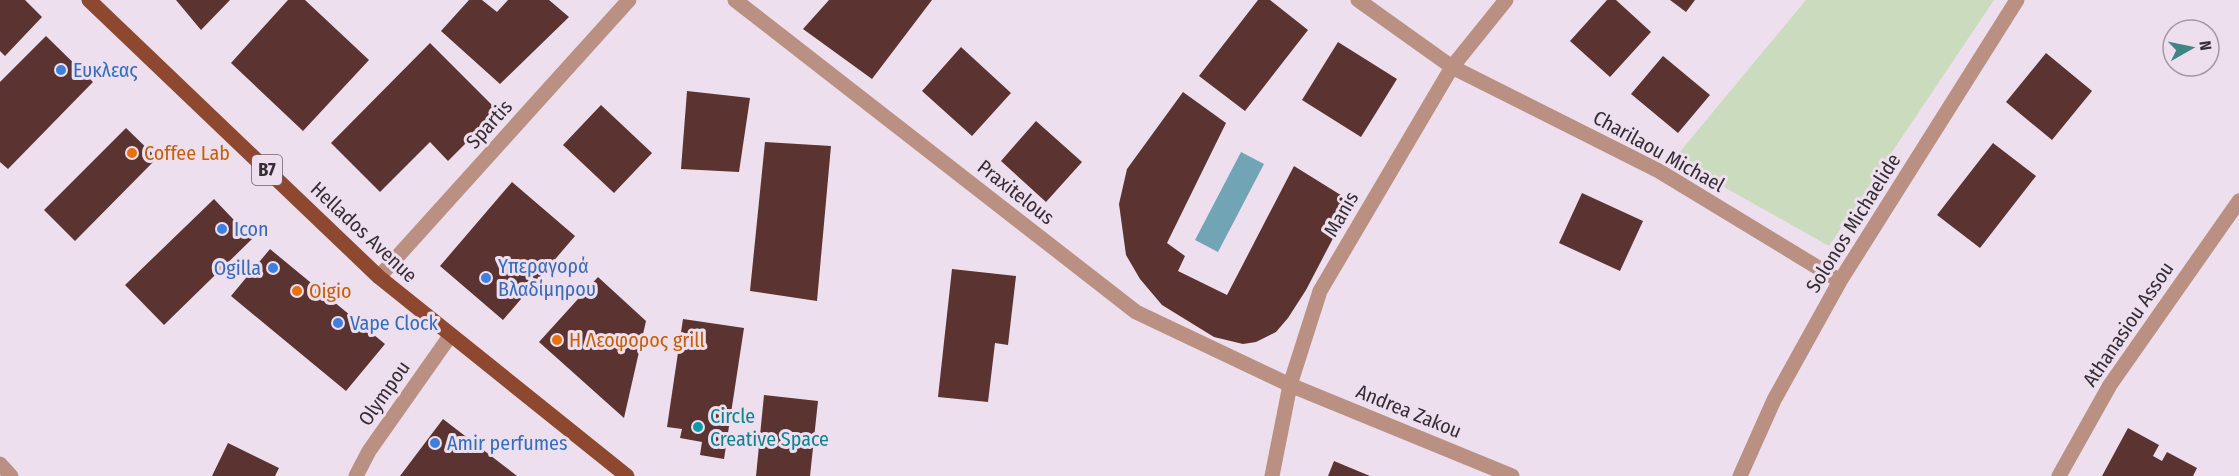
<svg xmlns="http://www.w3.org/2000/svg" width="2239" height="476" viewBox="0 0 2239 476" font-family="'Fira Sans Condensed',sans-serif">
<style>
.green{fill:#cadbbe}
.water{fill:#71a5b5}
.building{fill:#5b3330}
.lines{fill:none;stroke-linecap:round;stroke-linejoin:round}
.minor{stroke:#b99082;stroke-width:15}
.tertiary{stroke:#b99082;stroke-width:15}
.primary{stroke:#8e482f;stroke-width:15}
.shop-dot{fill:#3f7fe0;stroke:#eedfef;stroke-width:2}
.food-dot{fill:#e8710a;stroke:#eedfef;stroke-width:2}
.culture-dot{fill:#0f9aa8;stroke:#eedfef;stroke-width:2}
.labels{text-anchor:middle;stroke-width:6;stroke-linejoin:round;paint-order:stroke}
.shield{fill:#eedfef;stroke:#6c636c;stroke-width:1.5}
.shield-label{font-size:18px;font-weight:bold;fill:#342e34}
.shop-label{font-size:20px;fill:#366cbe;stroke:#eedfef;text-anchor:start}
.street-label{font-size:20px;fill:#342e34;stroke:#eedfef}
.food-label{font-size:20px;fill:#c56008;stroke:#eedfef;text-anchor:start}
.culture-label{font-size:20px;fill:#0d838f;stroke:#eedfef;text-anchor:start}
</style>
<rect width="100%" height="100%" fill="#eedfef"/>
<!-- green -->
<path class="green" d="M1806 0H1994L1829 246 1674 159Z"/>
<!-- water -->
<path class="water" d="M1241 152 1264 164 1218 252 1195 240Z"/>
<!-- building -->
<path class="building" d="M0 0H25L42 17 5 56 0 51Z
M176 0H230L201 30Z
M288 0H305L369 60 303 131 231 63Z
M469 0H482L497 12 508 0H549L569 17 500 84 441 31Z
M829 0H932L872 79 803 29Z
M1258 0H1270L1308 30 1245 111 1199 76Z
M1607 0H1616L1651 32 1610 77 1570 41Z
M1670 0H1695L1686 12Z
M46 36 93 82 8 169 0 162V82Z
M1338 42 1397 79 1361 137 1302 100Z
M430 43 498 111 448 161 430 142 380 192 331 143Z
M961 47 1011 93 972 136 922 91Z
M2046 53 2092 91 2052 140 2006 102Z
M1663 56 1710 95 1678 133 1631 94Z
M687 91 750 98 739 172 681 169Z
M1183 92 1226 123 1167 243 1185 256 1178 271 1227 295 1294 166 1352 202 1306 290 1288 318 1276 332 1256 342 1243 344 1214 337 1162 305 1140 279 1126 255 1119 204 1127 169Z
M601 105 652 153 614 193 563 145Z
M1036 121 1082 162 1046 202 1001 161Z
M126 128 157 158 75 241 44 210Z
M765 142 831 146 817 301 750 291Z
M1993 143 2036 176 1980 248 1937 215Z
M512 182 575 236 503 320 440 266Z
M1582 193 1643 221 1620 271 1559 243Z
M214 199 252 239 164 325 125 285Z
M270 249 385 344 346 391 231 296Z
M952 269 1016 276 1008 345 995 343 988 402 938 397Z
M598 277 646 321 624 418 539 342Z
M683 319 744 328 724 459 700 455 702 442 680 438 682 429 667 427Z
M764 395 818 401 810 476H756Z
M443 419 517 476H400Z
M2128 428 2159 445 2153 456 2162 461 2167 452 2197 468 2193 476H2102Z
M228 443 279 468 275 476H212Z
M1334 461 1370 476H1328Z"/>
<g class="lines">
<!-- minor -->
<path class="minor" d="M735 0 1136 312 1290 385 1512 476
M1358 0 1452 67 1659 171 1840 281
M379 277 629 0
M356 476 369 451 450 336
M1272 476 1290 385 1320 291 1452 67 1506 0
M1740 476 1774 400 1840 281 2017 0
M2059 476 2110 385 2239 201"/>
<!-- tertiary -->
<path class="tertiary" d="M0 464 11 476"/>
<!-- primary -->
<path class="primary" d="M89 0 379 277 627 476"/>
</g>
<!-- markers -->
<g class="shop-dot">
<circle cx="61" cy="70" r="6"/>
<circle cx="222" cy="229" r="6"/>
<circle cx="273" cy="268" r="6"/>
<circle cx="486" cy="278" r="6"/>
<circle cx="338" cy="323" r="6"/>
<circle cx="435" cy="443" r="6"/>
</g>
<g class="food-dot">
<circle cx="132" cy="153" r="6"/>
<circle cx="297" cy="291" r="6"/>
<circle cx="557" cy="340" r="6"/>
</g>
<circle class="culture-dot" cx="698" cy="427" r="6"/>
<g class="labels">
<!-- shield labels -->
<rect class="shield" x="252" y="155" width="30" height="30" rx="4.5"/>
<g class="shield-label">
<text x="267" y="176">B7</text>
</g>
<!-- shop labels -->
<g class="shop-label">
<text x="73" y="77">Ευκλεας</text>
<text x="234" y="236">Icon</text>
<text x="498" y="273">Υπεραγορά<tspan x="498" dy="23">Βλαδίμηρου</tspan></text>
<text x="261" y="275" text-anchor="end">Ogilla</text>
<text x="350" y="330">Vape Clock</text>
<text x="447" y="450">Amir perfumes</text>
</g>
<!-- street labels -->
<g class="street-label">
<text transform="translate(489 124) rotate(-48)" y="7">Spartis</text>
<text transform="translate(1659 151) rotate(29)" y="7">Charilaou Michael</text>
<text transform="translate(1016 192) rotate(38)" y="7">Praxitelous</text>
<text transform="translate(1341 214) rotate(-60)" y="7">Manis</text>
<text transform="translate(1853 223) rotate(-58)" y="7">Solonos Michaelide</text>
<text transform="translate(364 232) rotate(43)" y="7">Hellados Avenue</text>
<text transform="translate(2128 324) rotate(-56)" y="7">Athanasiou Assou</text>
<text transform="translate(384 393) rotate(-55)" y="7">Olympou</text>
<text transform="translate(1409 411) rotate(22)" y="7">Andrea Zakou</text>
</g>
<!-- food labels -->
<g class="food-label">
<text x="144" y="160">Coffee Lab</text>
<text x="309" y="298">Oigio</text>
<text x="569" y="347">Η Λεοφορος grill</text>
</g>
<!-- culture labels -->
<g class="culture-label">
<text x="710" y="423">Circle<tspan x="710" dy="23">Creative Space</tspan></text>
</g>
</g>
<!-- north arrow -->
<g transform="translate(2191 48) rotate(81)"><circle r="28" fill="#eedfef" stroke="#a498a4" stroke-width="1.5"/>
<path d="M0-4.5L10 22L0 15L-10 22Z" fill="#3e8685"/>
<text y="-9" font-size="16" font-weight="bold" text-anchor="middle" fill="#342e34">N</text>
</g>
</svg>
